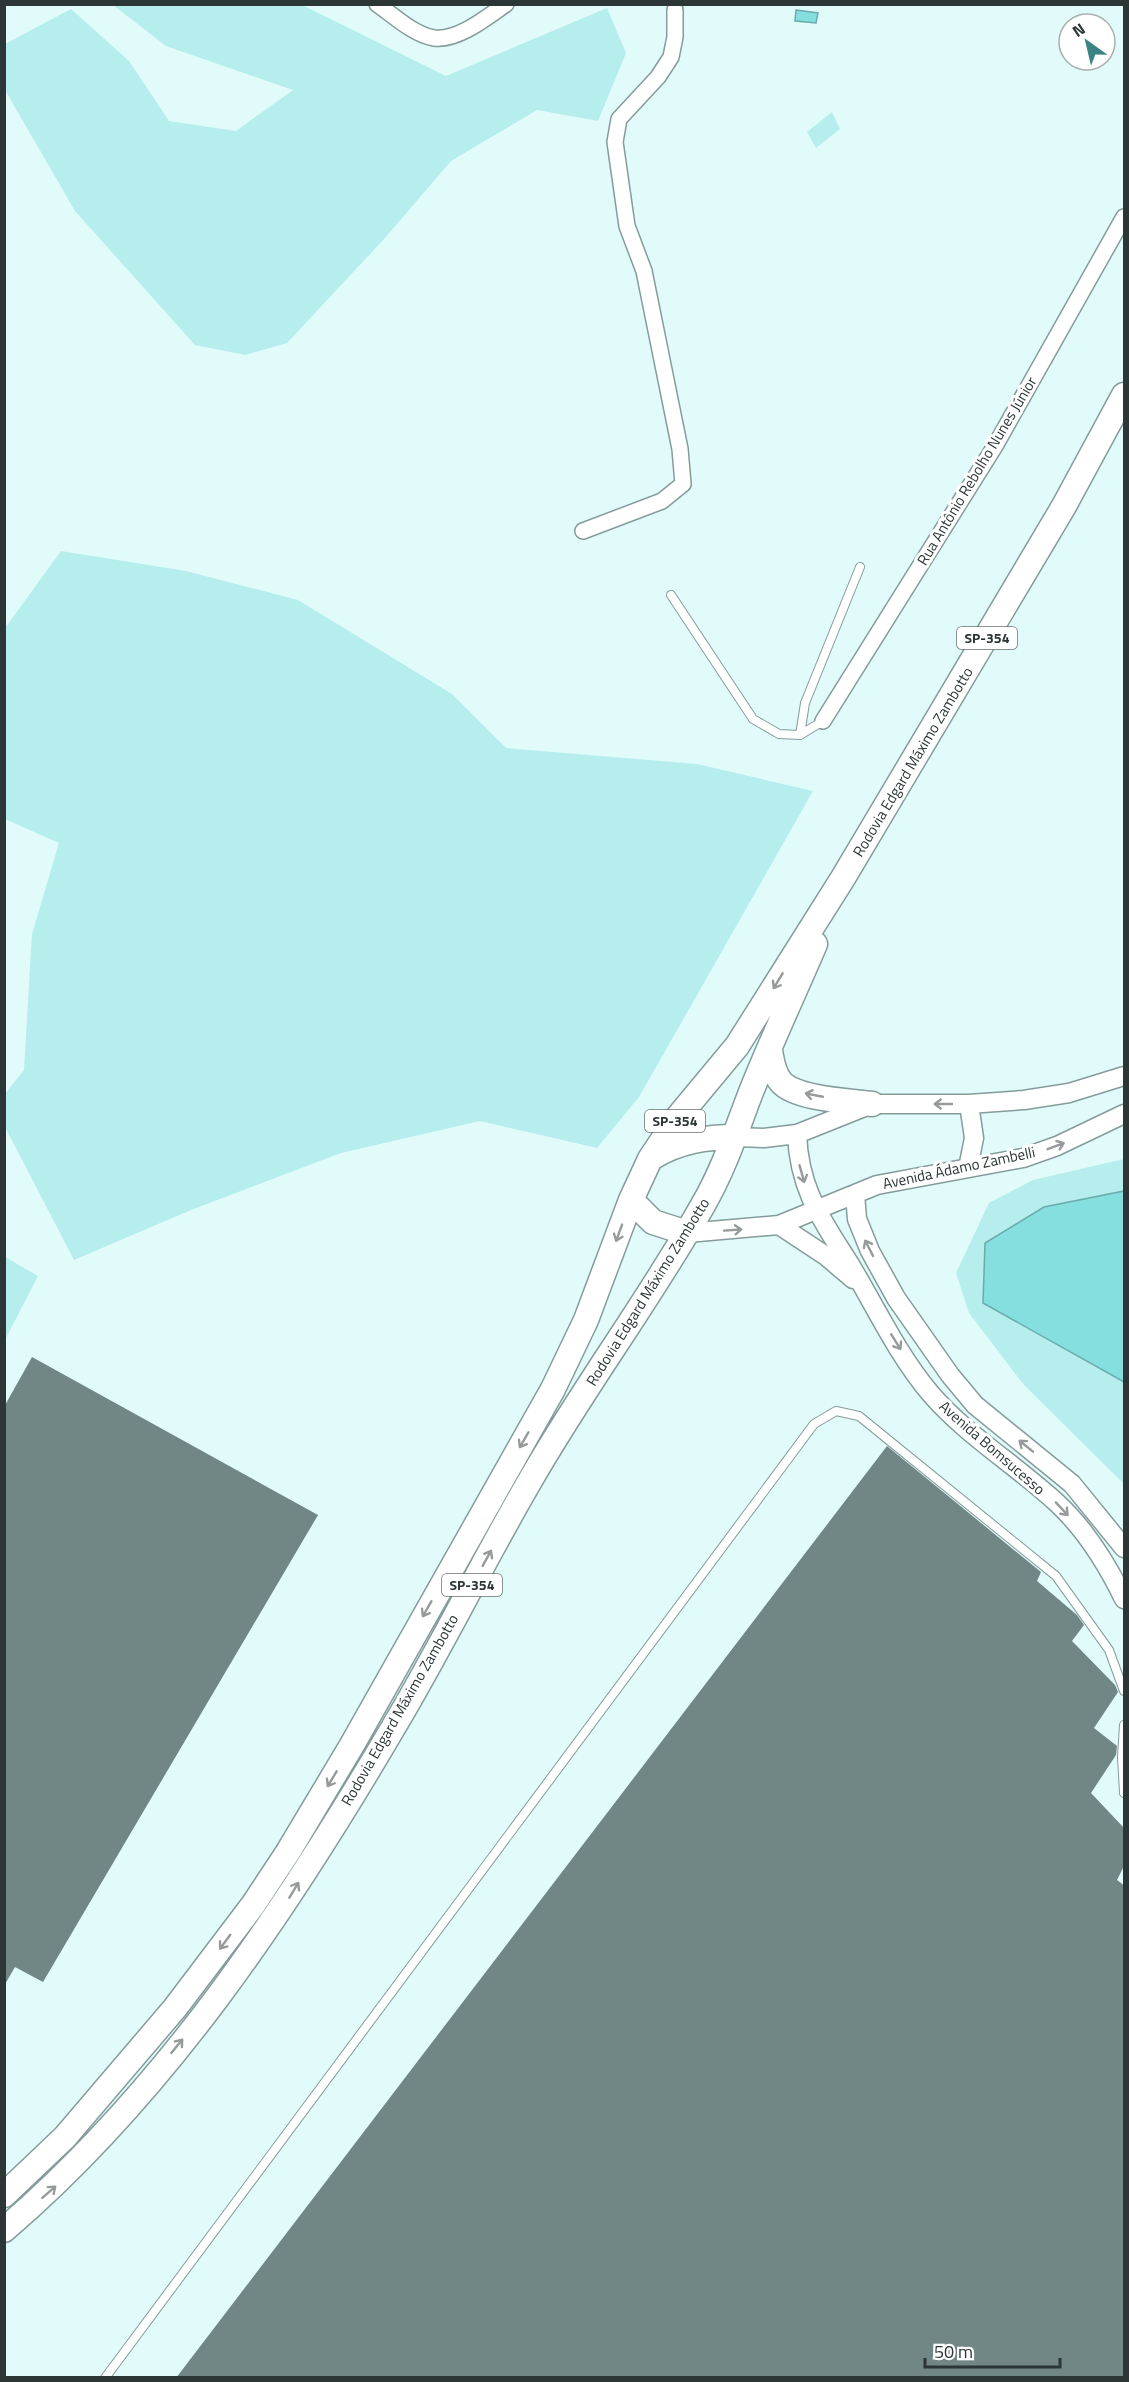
<svg xmlns="http://www.w3.org/2000/svg" width="1129" height="2382" viewBox="0 0 1129 2382" font-family="'Titillium Web',sans-serif">
<style>
.green{fill:#b5eeed}
.water{fill:#85dfde;stroke:#6aacac;stroke-width:1.5}
.building{fill:#708786}
.lines{fill:none;stroke-linecap:round;stroke-linejoin:round}
.service-casing{stroke:#849c9b;stroke-width:10}
.minor-casing{stroke:#849c9b;stroke-width:18}
.tertiary-casing{stroke:#849c9b;stroke-width:21}
.primary-casing{stroke:#849c9b;stroke-width:27}
.service{stroke:#fff;stroke-width:8}
.minor{stroke:#fff;stroke-width:15}
.tertiary{stroke:#fff;stroke-width:18}
.primary{stroke:#fff;stroke-width:24}
.oneway{stroke:#969a9a}
.labels{text-anchor:middle;stroke-width:6;stroke-linejoin:round;paint-order:stroke}
.shield{fill:#fff;stroke:#6b7272;stroke-width:1.5}
.shield-label{font-size:14px;font-weight:bold;fill:#2c3636}
.street-label{font-size:15px;fill:#2c3636;stroke:#fff}
</style>
<rect width="100%" height="100%" fill="#e1fbfa"/>
<!-- green -->
<path class="green" d="M113 5H302L446 76 607 8 626 53 598 121 537 110 451 161 384 239 287 343 245 355 195 345 75 211 5 90V44L71 9 129 61 169 121 236 131 293 90 166 46Z
M832 112 840 129 816 148 807 132Z
M61 551 186 571 298 600 452 694 506 748 697 764 813 791 639 1097 597 1148 480 1121 341 1153 191 1210 74 1260 4 1125 5 1094 24 1070 32 934 59 843 5 819V628Z
M1124 1159V1484L1024 1385 969 1313 956 1273 989 1203 1033 1180Z
M5 1257 38 1276 5 1340Z"/>
<!-- water -->
<path class="water" d="M796 10 818 13 816 23 795 21Z
M1124 1191V1382L983 1303 985 1243 1044 1207Z"/>
<!-- building -->
<path class="building" d="M32 1357 318 1515 43 1982 15 1967 4 1986V1407Z
M887 1446 1041 1572 1037 1581 1077 1615 1084 1625 1072 1641 1115 1685 1118 1692 1094 1728 1117 1746 1116 1755 1091 1793 1125 1829V1864L1117 1880 1125 1886V2378H176Z"/>
<g class="lines">
<defs>
<path id="service" d="M671 595 753 719 779 734 800 735 823 721
M800 735 805 703 860 567
M1124 1725 1122 1757 1124 1793
M105 2378 814 1424 836 1411 859 1416 1056 1576 1109 1650 1124 1691"/>
<path id="minor" d="M377 4C393 15 414 35 434 38 458 41 487 17 506 4
M583 531 662 501 683 484 680 449 644 271 627 226 615 142 619 119 658 77 671 57 675 37V10
M823 721 995 446 1124 217"/>
<path id="tertiary" d="M797 1134C799 1190 822 1220 851 1266 876 1308 898 1355 930 1393 966 1435 1016 1465 1057 1503 1085 1529 1107 1564 1124 1599
M736 1137 764 1138 797 1134 872 1104H969L1024 1100 1069 1093 1124 1076
M968 1168 974 1138 969 1104
M855 1194 857 1219 870 1251 896 1298 950 1375 975 1405 1072 1484 1124 1548
M779 1225 826 1256 853 1279
M687 1233 779 1225 877 1185 1023 1158 1057 1146 1124 1114"/>
<path id="primary" d="M770 1051C772 1061 773 1073 781 1082 796 1099 849 1101 872 1104
M653 1157C679 1141 706 1137 736 1137
M631 1200 653 1222 687 1233
M4 2195 65 2137 175 2008 253 1905 288 1852 352 1745 553 1389 586 1320 631 1200 650 1159 678 1117 737 1046 843 878 1064 506 1124 395
M4 2230C166 2091 286 1910 393 1728 442 1646 483 1561 531 1479 585 1385 650 1299 703 1205 724 1169 736 1131 751 1092 771 1042 794 993 815 944"/>
</defs>
<!-- service casing -->
<use href="#service" class="service-casing"/>
<!-- minor casing -->
<use href="#minor" class="minor-casing"/>
<!-- tertiary casing -->
<use href="#tertiary" class="tertiary-casing"/>
<!-- primary casing -->
<use href="#primary" class="primary-casing"/>
<!-- service -->
<use href="#service" class="service"/>
<!-- minor -->
<use href="#minor" class="minor"/>
<!-- tertiary -->
<use href="#tertiary" class="tertiary"/>
<!-- primary -->
<use href="#primary" class="primary"/>
</g>
<!-- one-way arrows -->
<defs><path id="oneway-shaft" d="M-6 0H5M1.5-3L5.5 0L1.5 3" fill="none" stroke-width="1.6" stroke-linecap="round" stroke-linejoin="round" transform="scale(1.5)"/></defs>
<g class="oneway">
<use href="#oneway-shaft" transform="translate(778 981) rotate(121)"/>
<use href="#oneway-shaft" transform="translate(814 1095) rotate(-169)"/>
<use href="#oneway-shaft" transform="translate(943 1104) rotate(-180)"/>
<use href="#oneway-shaft" transform="translate(1056 1146) rotate(-21)"/>
<use href="#oneway-shaft" transform="translate(802 1174) rotate(74)"/>
<use href="#oneway-shaft" transform="translate(733 1230) rotate(-4)"/>
<use href="#oneway-shaft" transform="translate(619 1233) rotate(110)"/>
<use href="#oneway-shaft" transform="translate(869 1248) rotate(-117)"/>
<use href="#oneway-shaft" transform="translate(896 1342) rotate(58)"/>
<use href="#oneway-shaft" transform="translate(524 1440) rotate(120)"/>
<use href="#oneway-shaft" transform="translate(1026 1446) rotate(-141)"/>
<use href="#oneway-shaft" transform="translate(1062 1509) rotate(47)"/>
<use href="#oneway-shaft" transform="translate(487 1558) rotate(-61)"/>
<use href="#oneway-shaft" transform="translate(427 1609) rotate(120)"/>
<use href="#oneway-shaft" transform="translate(332 1779) rotate(121)"/>
<use href="#oneway-shaft" transform="translate(294 1890) rotate(-59)"/>
<use href="#oneway-shaft" transform="translate(225 1942) rotate(126)"/>
<use href="#oneway-shaft" transform="translate(177 2046) rotate(-51)"/>
<use href="#oneway-shaft" transform="translate(49 2192) rotate(-41)"/>
</g>
<g class="labels">
<!-- shield labels -->
<g class="shield">
<rect x="957" y="627" width="60" height="22" rx="4.5"/>
<rect x="645" y="1110" width="60" height="22" rx="4.5"/>
<rect x="442" y="1574" width="60" height="22" rx="4.5"/>
</g>
<g class="shield-label">
<text x="987" y="643">SP-354</text>
<text x="675" y="1126">SP-354</text>
<text x="472" y="1590">SP-354</text>
</g>
<!-- street labels -->
<g class="street-label">
<text transform="translate(977 471) rotate(-59)" y="5">Rua Antônio Rebolho Nunes Júnior</text>
<text transform="translate(913 762) rotate(-59)" y="5">Rodovia Edgard Máximo Zambotto</text>
<text transform="translate(959 1168) rotate(-12)" y="5">Avenida Ádamo Zambelli</text>
<text transform="translate(648 1292) rotate(-58)" y="5">Rodovia Edgard Máximo Zambotto</text>
<text transform="translate(992 1448) rotate(41)" y="5">Avenida Bomsucesso</text>
<text transform="translate(400 1710) rotate(-60)" y="5">Rodovia Edgard Máximo Zambotto</text>
</g>
</g>
<!-- border -->
<rect width="1129" height="2382" fill="none" stroke="#2c3636" stroke-width="12"/>
<!-- north arrow -->
<g transform="translate(1087 42) rotate(326)"><circle r="28" fill="#ffffff" stroke="#abafaf" stroke-width="1.5"/>
<path d="M0-4.5L10 22L0 15L-10 22Z" fill="#3b8483"/>
<text y="-9" font-size="16" font-weight="bold" text-anchor="middle" fill="#2c3636">N</text>
</g>
<!-- scale -->
<path d="M925 2358v9h135v-9" fill="none" stroke="#2c3636" stroke-width="3"/>
<text x="934" y="2358" font-size="18" fill="#2c3636" stroke="#ffffff" stroke-width="4.5" paint-order="stroke">50 m</text>
</svg>
